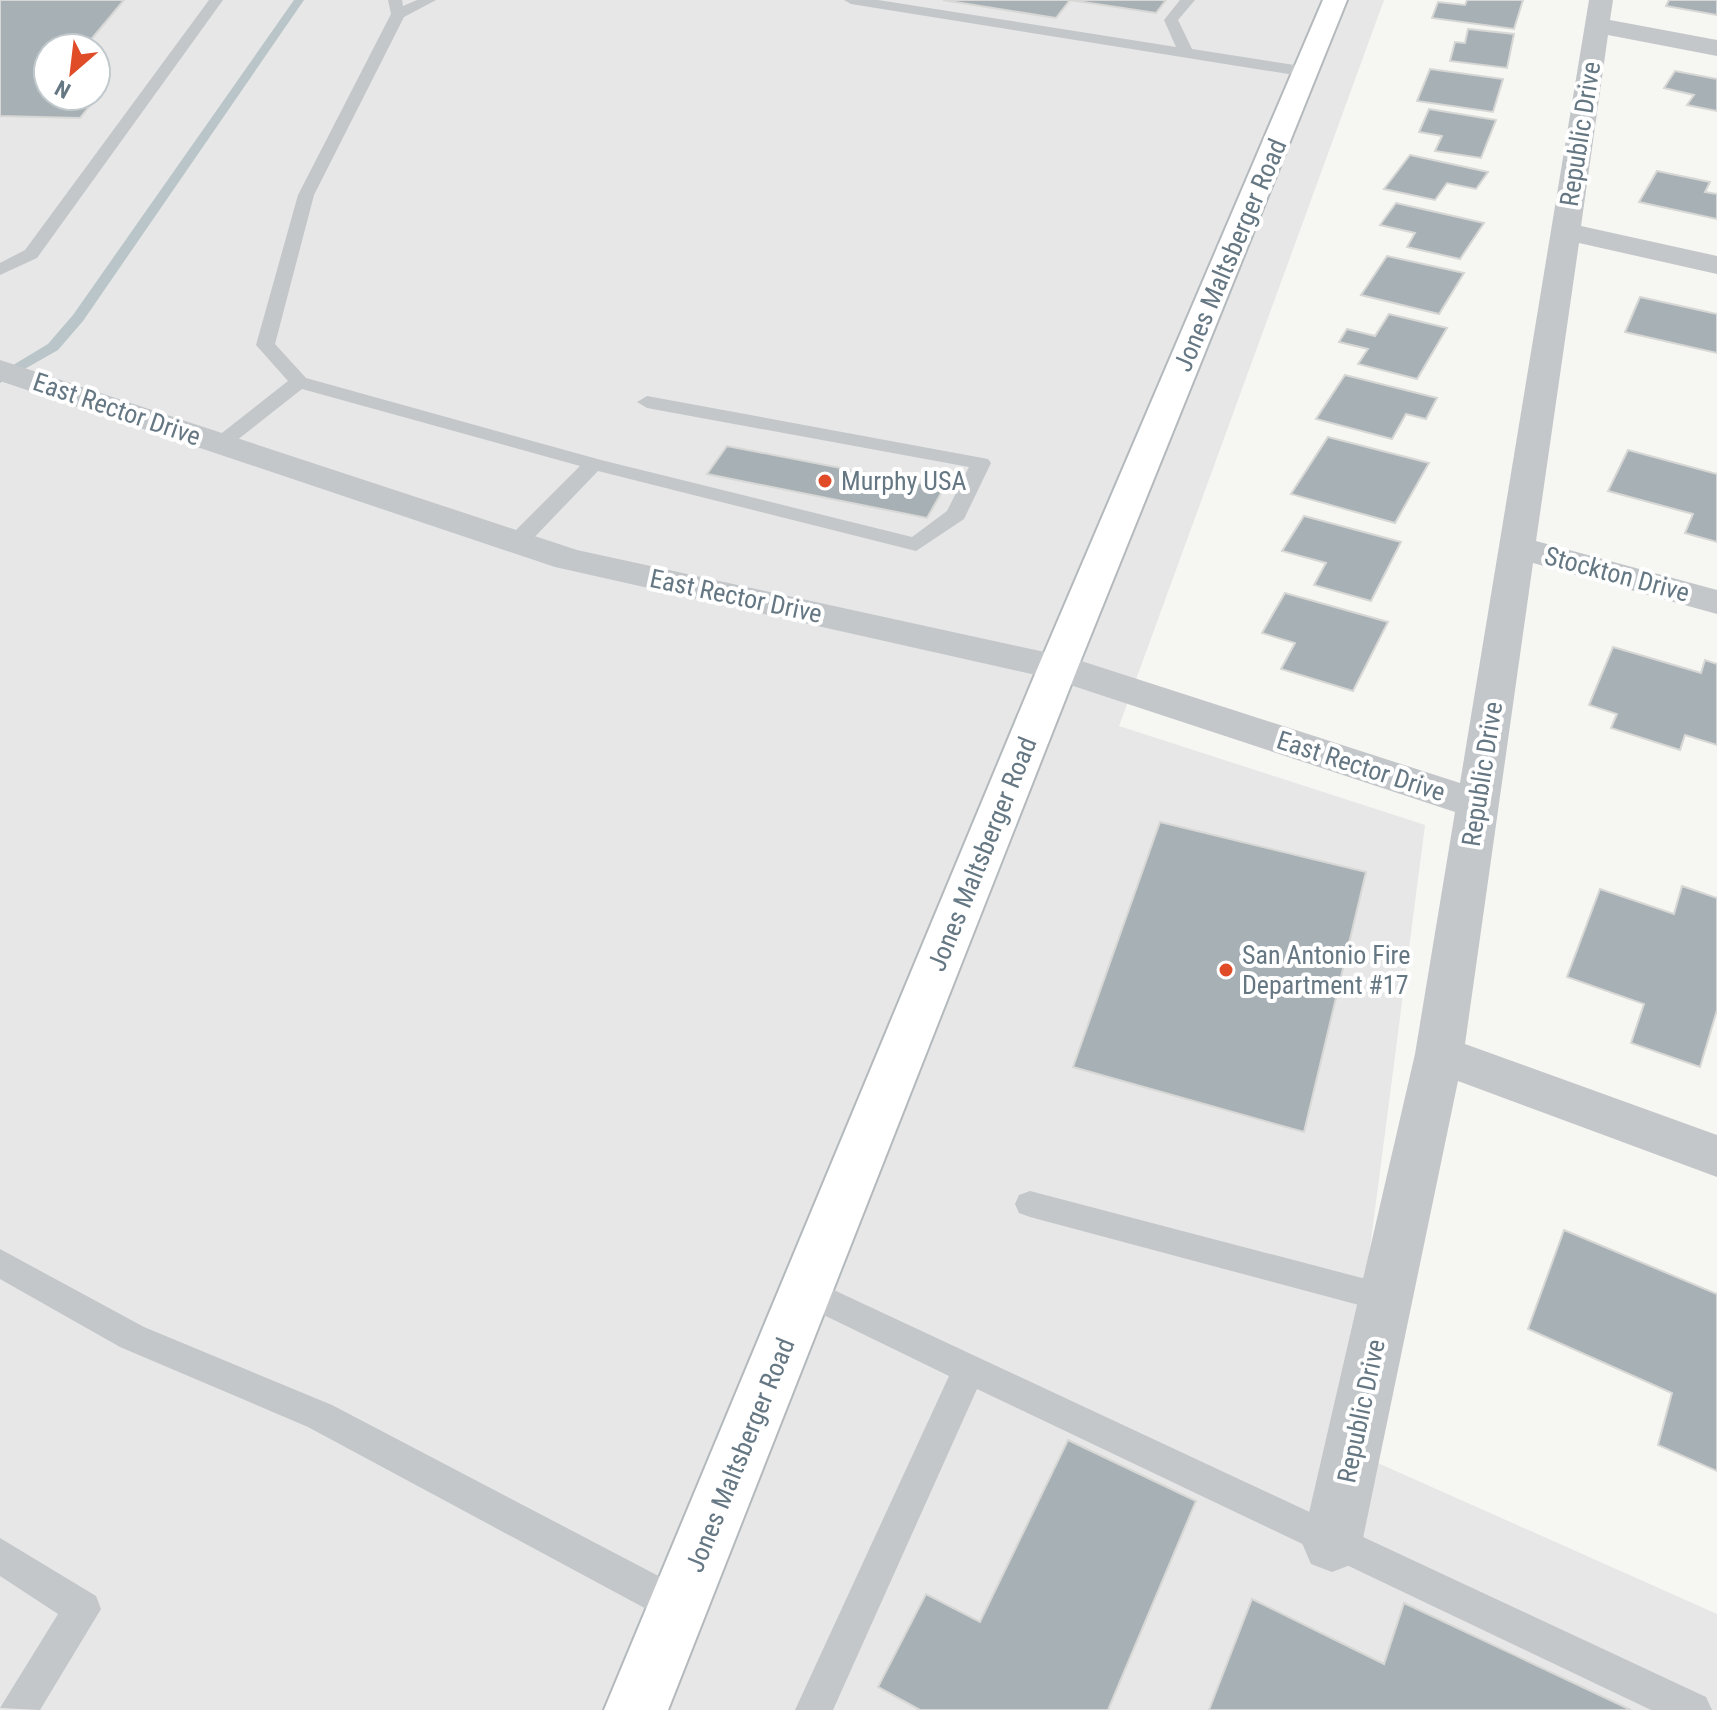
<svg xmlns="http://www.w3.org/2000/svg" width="1717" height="1710" viewBox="0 0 1717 1710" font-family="'Roboto Condensed',sans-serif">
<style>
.built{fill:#e6e7e6;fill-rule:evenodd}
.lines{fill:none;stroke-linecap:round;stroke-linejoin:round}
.stream{fill:#b9c5c8;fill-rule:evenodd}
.building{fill:#a7b0b5;stroke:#d7d7d5;stroke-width:2}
.secondary-casing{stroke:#b3b9bd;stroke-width:4}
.service{fill:#c3c7ca;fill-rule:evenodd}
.minor{fill:#c3c7ca;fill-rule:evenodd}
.secondary{fill:#fff;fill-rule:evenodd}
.poi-dot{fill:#e04b28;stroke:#fff;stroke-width:3}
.labels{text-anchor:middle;stroke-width:8;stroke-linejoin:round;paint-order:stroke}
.street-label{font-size:26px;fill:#657783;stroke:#fff}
.poi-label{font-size:26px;fill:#657783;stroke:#fff;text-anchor:start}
</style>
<rect width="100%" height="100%" fill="#f6f6f2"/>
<!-- built -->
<path class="built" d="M0 0H1384L1119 726 1425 825 1344 1448 1717 1614V1710H0ZM48 48H96V96H48Z"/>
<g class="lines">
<!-- stream -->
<path class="stream" d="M294 0H304L83 321 58 350 0 383V373L48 344 73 315Z"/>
</g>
<!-- building -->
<path class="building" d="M0 0H124L84 48H48V96H96V84L106 85 80 118 0 116Z
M943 0H1166L1156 13 1070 0 1056 18Z
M1467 0H1523L1514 29 1432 18 1438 2 1465 5Z
M1669 0H1717V15L1666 6Z
M1468 29 1514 34 1507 68 1450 61 1455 42 1465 43Z
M1430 69 1503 79 1493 112 1417 101Z
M1675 71 1717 79V111L1687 105 1694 95 1664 88Z
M1429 109 1496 120 1481 158 1435 151 1442 136 1419 132Z
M1410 155 1488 172 1476 189 1447 183 1435 200 1384 189Z
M1657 171 1710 182 1705 192 1717 194V219L1639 202Z
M1396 203 1484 223 1460 259 1407 247 1415 233 1380 225Z
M1387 256 1464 273 1439 314 1361 295Z
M1640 297 1717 314V353L1625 332Z
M1389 314 1447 328 1417 379 1358 364 1368 349 1339 342 1347 329 1375 336Z
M1345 375 1437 398 1426 419 1406 414 1392 439 1316 419Z
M1328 437 1429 463 1395 523 1291 494Z
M727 446 944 488 927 518 707 474Z
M1628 450 1717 474V542L1685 533 1693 514 1608 491Z
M1304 516 1401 542 1371 601 1314 585 1326 563 1282 551Z
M1285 593 1388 622 1353 691 1281 669 1295 643 1262 633Z
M1613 647 1701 673 1705 660 1717 664V745L1685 735 1680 750 1611 728 1617 714 1589 705Z
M1160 822 1366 872 1304 1132 1073 1067Z
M1682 886 1717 898V1010L1700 1067 1631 1043 1644 1004 1567 977 1600 889 1674 914Z
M1564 1230 1717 1294V1471L1658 1445 1672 1393 1528 1329Z
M1068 1440 1196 1501 1108 1710H920L878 1687 926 1594 980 1622Z
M1252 1599 1384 1664 1404 1603 1631 1710H1209Z"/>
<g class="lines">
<defs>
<path id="secondary" d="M1323 0H1347L1078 667 668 1710H604L1038 667Z"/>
</defs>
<!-- secondary casing -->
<use href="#secondary" class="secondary-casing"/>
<!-- service -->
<path class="service" d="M209 0H223L37 258 0 275V263L25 250Z
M388 0H402L403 6 417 0H436L404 17 314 195 275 344 306 378 601 460 912 537 947 511 969 467 647 408 637 402 647 396 988 459 991 463 964 519 916 551 598 471 525 547H509L506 542 509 537 580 466 302 389 227 448H213L210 444 213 440 288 381 256 345 298 195 391 14Z
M844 0H878L1176 47 1164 20 1180 0H1195L1178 20 1192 49 1307 67 1315 72 1307 77 851 4Z
M1030 1191 1385 1284 1396 1288 1401 1298 1396 1308 1385 1312 1030 1217 1019 1213 1015 1204 1019 1195Z
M0 1249 144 1327 332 1405 691 1593 696 1606 691 1619 678 1624 665 1619 308 1427 120 1347 0 1279Z
M806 1277 1706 1697 1712 1710H1651L977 1389 833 1710H795L949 1376 795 1301 790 1291 795 1281Z
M0 1538 96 1596 101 1609 40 1710 0 1708 58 1614 0 1576Z"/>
<!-- minor -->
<path class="minor" d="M1589 0H1613L1610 20 1717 40V56L1608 35 1581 226 1717 256V274L1579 243 1536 541 1717 590V614L1533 563 1465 1044 1717 1135V1177L1458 1081 1362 1543 1353 1564 1332 1572 1311 1564 1302 1543 1415 1054 1455 812 1049 678 555 567 0 381V360L577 550 1072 658 1460 783Z"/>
<!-- secondary -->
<use href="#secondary" class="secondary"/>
</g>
<!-- markers -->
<g class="poi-dot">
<circle cx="825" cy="481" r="8"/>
<circle cx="1226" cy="970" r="8"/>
</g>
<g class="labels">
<!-- street labels -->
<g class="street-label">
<text transform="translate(1580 134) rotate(-81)" y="9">Republic Drive</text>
<text transform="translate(1230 255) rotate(-67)" y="9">Jones Maltsberger Road</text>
<text transform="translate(117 409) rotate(19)" y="9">East Rector Drive</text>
<text transform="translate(1617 574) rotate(15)" y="9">Stockton Drive</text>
<text transform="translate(736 596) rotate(12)" y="9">East Rector Drive</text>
<text transform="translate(1361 766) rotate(18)" y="9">East Rector Drive</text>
<text transform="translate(1482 774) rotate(-81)" y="9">Republic Drive</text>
<text transform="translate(982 854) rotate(-68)" y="9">Jones Maltsberger Road</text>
<text transform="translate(1361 1411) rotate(-78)" y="9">Republic Drive</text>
<text transform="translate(740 1455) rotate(-68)" y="9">Jones Maltsberger Road</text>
</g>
<!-- poi labels -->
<g class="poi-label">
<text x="841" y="490">Murphy USA</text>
<text x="1242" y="964">San Antonio Fire<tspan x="1242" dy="30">Department #17</tspan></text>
</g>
</g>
<!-- north arrow -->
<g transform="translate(72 72) rotate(208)"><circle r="38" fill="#ffffff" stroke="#c1c9cd" stroke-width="2"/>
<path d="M0-6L14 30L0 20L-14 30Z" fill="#e04b28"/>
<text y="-12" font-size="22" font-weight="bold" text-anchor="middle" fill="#657783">N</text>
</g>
</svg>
